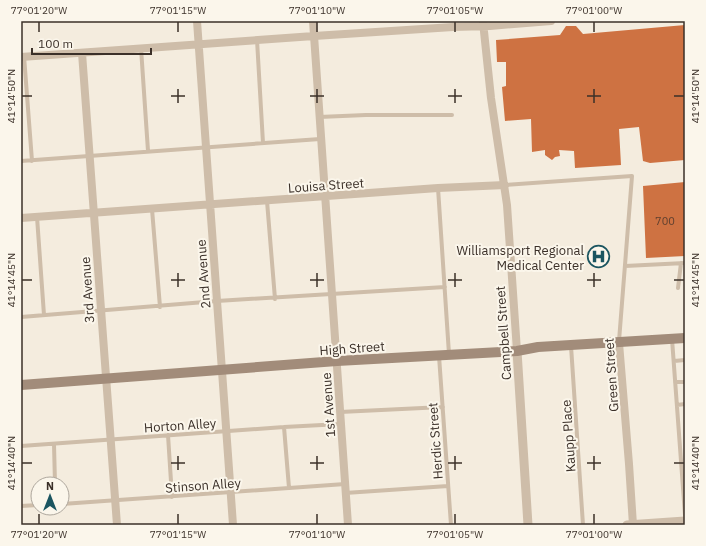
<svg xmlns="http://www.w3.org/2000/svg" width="706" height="546" viewBox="0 0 706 546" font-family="'IBM Plex Sans',sans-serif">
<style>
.building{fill:#ce7242}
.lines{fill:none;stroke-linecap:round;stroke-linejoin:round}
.service{stroke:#cebda9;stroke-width:4}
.minor{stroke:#cebda9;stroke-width:8}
.tertiary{stroke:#cebda9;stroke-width:9}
.secondary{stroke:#a28c7a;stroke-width:10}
.ticks{fill:none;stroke:#3b3029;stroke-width:1.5}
.labels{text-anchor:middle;stroke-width:4;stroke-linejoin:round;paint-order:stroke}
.number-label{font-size:11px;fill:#60402f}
.street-label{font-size:13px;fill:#3b3029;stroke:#fbf6eb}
.poi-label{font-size:13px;fill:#3b3029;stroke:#fbf6eb;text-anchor:end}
.neatline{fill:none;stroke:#3b3029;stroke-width:1.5}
.ticks-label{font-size:10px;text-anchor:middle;fill:#3b3029}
</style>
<rect width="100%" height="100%" fill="#f4ecde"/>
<!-- building -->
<path class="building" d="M685 25V160L650 163 643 161 639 127 619 129 621 165 575 168 574 151 559 150 560 156 555 157 552 160 545 155V150L532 152 531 119 505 121 502 87 506 86V62H497L496 40 560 35 566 26H576L583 34Z
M685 182V256L646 258 643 186Z"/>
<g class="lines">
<!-- service -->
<path class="service" d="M257 40 263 143
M141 48 148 151
M24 56 32 161
M319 117 366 115H452
M21 161 320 139
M505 185 632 176 619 341
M438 188 449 354
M267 201 275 299
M152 209 160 307
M37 217 44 315
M625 266 685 263
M678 288 681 263
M21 317 217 301 445 287
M672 339 685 515
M571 346 583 525
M439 356 451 525
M674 361 685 360
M675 382H685
M677 405 685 404
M340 412 443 407
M284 427 289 488
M168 435 172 497
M54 444 55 484
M21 446 284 427 341 424
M345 493 448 486
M62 504 345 484
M21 506 38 505"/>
<!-- minor -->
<path class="minor" d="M197 21 233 525
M313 21 348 525
M483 22 491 98 507 205 517 351
M82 53 117 525
M21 57 314 36 453 27 490 26 551 21
M21 218 438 188 505 185
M619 343 629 464 633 525"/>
<!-- tertiary -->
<path class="tertiary" d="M517 351 528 525
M627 525 685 521"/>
<!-- secondary -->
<path class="secondary" d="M21 385 337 361 517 351 538 347 685 338"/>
</g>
<!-- ticks -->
<path class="ticks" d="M39 22V32M178 22V32M317 22V32M455 22V32M594 22V32M178 89V103M317 89V103M455 89V103M594 89V103M22 96H32M171 96H185M310 96H324M448 96H462M587 96H601M674 96H684M178 273V287M317 273V287M455 273V287M594 273V287M22 280H32M171 280H185M310 280H324M448 280H462M587 280H601M674 280H684M178 456V470M317 456V470M455 456V470M594 456V470M22 463H32M171 463H185M310 463H324M448 463H462M587 463H601M674 463H684M39 514V524M178 514V524M317 514V524M455 514V524M594 514V524"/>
<!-- icons -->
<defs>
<symbol id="hospital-ring" viewBox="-11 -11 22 22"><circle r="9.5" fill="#fbf6eb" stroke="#1b5560" stroke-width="1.5"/><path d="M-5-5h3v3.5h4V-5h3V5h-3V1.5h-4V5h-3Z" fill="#1b5560"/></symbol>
</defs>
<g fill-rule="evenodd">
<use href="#hospital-ring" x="586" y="244" width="25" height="25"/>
</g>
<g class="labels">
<!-- number labels -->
<g class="number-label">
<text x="665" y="225">700</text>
</g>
<!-- street labels -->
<g class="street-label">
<text transform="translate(326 185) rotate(-4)" y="5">Louisa Street</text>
<text transform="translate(203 274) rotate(-94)" y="5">2nd Avenue</text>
<text transform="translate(87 290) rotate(-94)" y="5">3rd Avenue</text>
<text transform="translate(503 333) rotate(-94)" y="5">Campbell Street</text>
<text transform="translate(352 348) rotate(-4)" y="5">High Street</text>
<text transform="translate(611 375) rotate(-94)" y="5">Green Street</text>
<text transform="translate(328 405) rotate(-94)" y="5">1st Avenue</text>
<text transform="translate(180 425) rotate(-4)" y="5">Horton Alley</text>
<text transform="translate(568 436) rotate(-94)" y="5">Kaupp Place</text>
<text transform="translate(435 441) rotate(-94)" y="5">Herdic Street</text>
<text transform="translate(203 485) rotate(-4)" y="5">Stinson Alley</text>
</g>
<!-- poi labels -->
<g class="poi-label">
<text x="584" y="255">Williamsport Regional<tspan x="584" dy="15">Medical Center</tspan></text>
</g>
</g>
<!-- border -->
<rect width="706" height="546" fill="none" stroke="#fbf6eb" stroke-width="44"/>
<!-- north arrow -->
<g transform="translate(50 496)"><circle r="19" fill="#fbf6eb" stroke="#aea79d"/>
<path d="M0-3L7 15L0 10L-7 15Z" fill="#1b5560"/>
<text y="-6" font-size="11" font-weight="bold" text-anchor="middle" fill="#3b3029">N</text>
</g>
<!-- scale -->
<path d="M32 48v6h119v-6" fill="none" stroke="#3b3029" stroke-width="2"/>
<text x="38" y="48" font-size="12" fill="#3b3029" stroke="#fbf6eb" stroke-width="3" paint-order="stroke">100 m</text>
<rect x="22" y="22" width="662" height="502" class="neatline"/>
<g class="ticks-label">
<text x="39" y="14">77°01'20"W</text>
<text x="178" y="14">77°01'15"W</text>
<text x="317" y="14">77°01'10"W</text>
<text x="455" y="14">77°01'05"W</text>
<text x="594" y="14">77°01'00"W</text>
<text transform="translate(11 96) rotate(-90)" y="4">41°14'50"N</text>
<text transform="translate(695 96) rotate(-90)" y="4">41°14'50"N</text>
<text transform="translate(11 280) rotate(-90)" y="4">41°14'45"N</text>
<text transform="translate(695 280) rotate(-90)" y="4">41°14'45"N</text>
<text transform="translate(11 463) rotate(-90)" y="4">41°14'40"N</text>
<text transform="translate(695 463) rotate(-90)" y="4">41°14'40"N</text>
<text x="39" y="538">77°01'20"W</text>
<text x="178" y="538">77°01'15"W</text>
<text x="317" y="538">77°01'10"W</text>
<text x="455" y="538">77°01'05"W</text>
<text x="594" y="538">77°01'00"W</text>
</g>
</svg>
